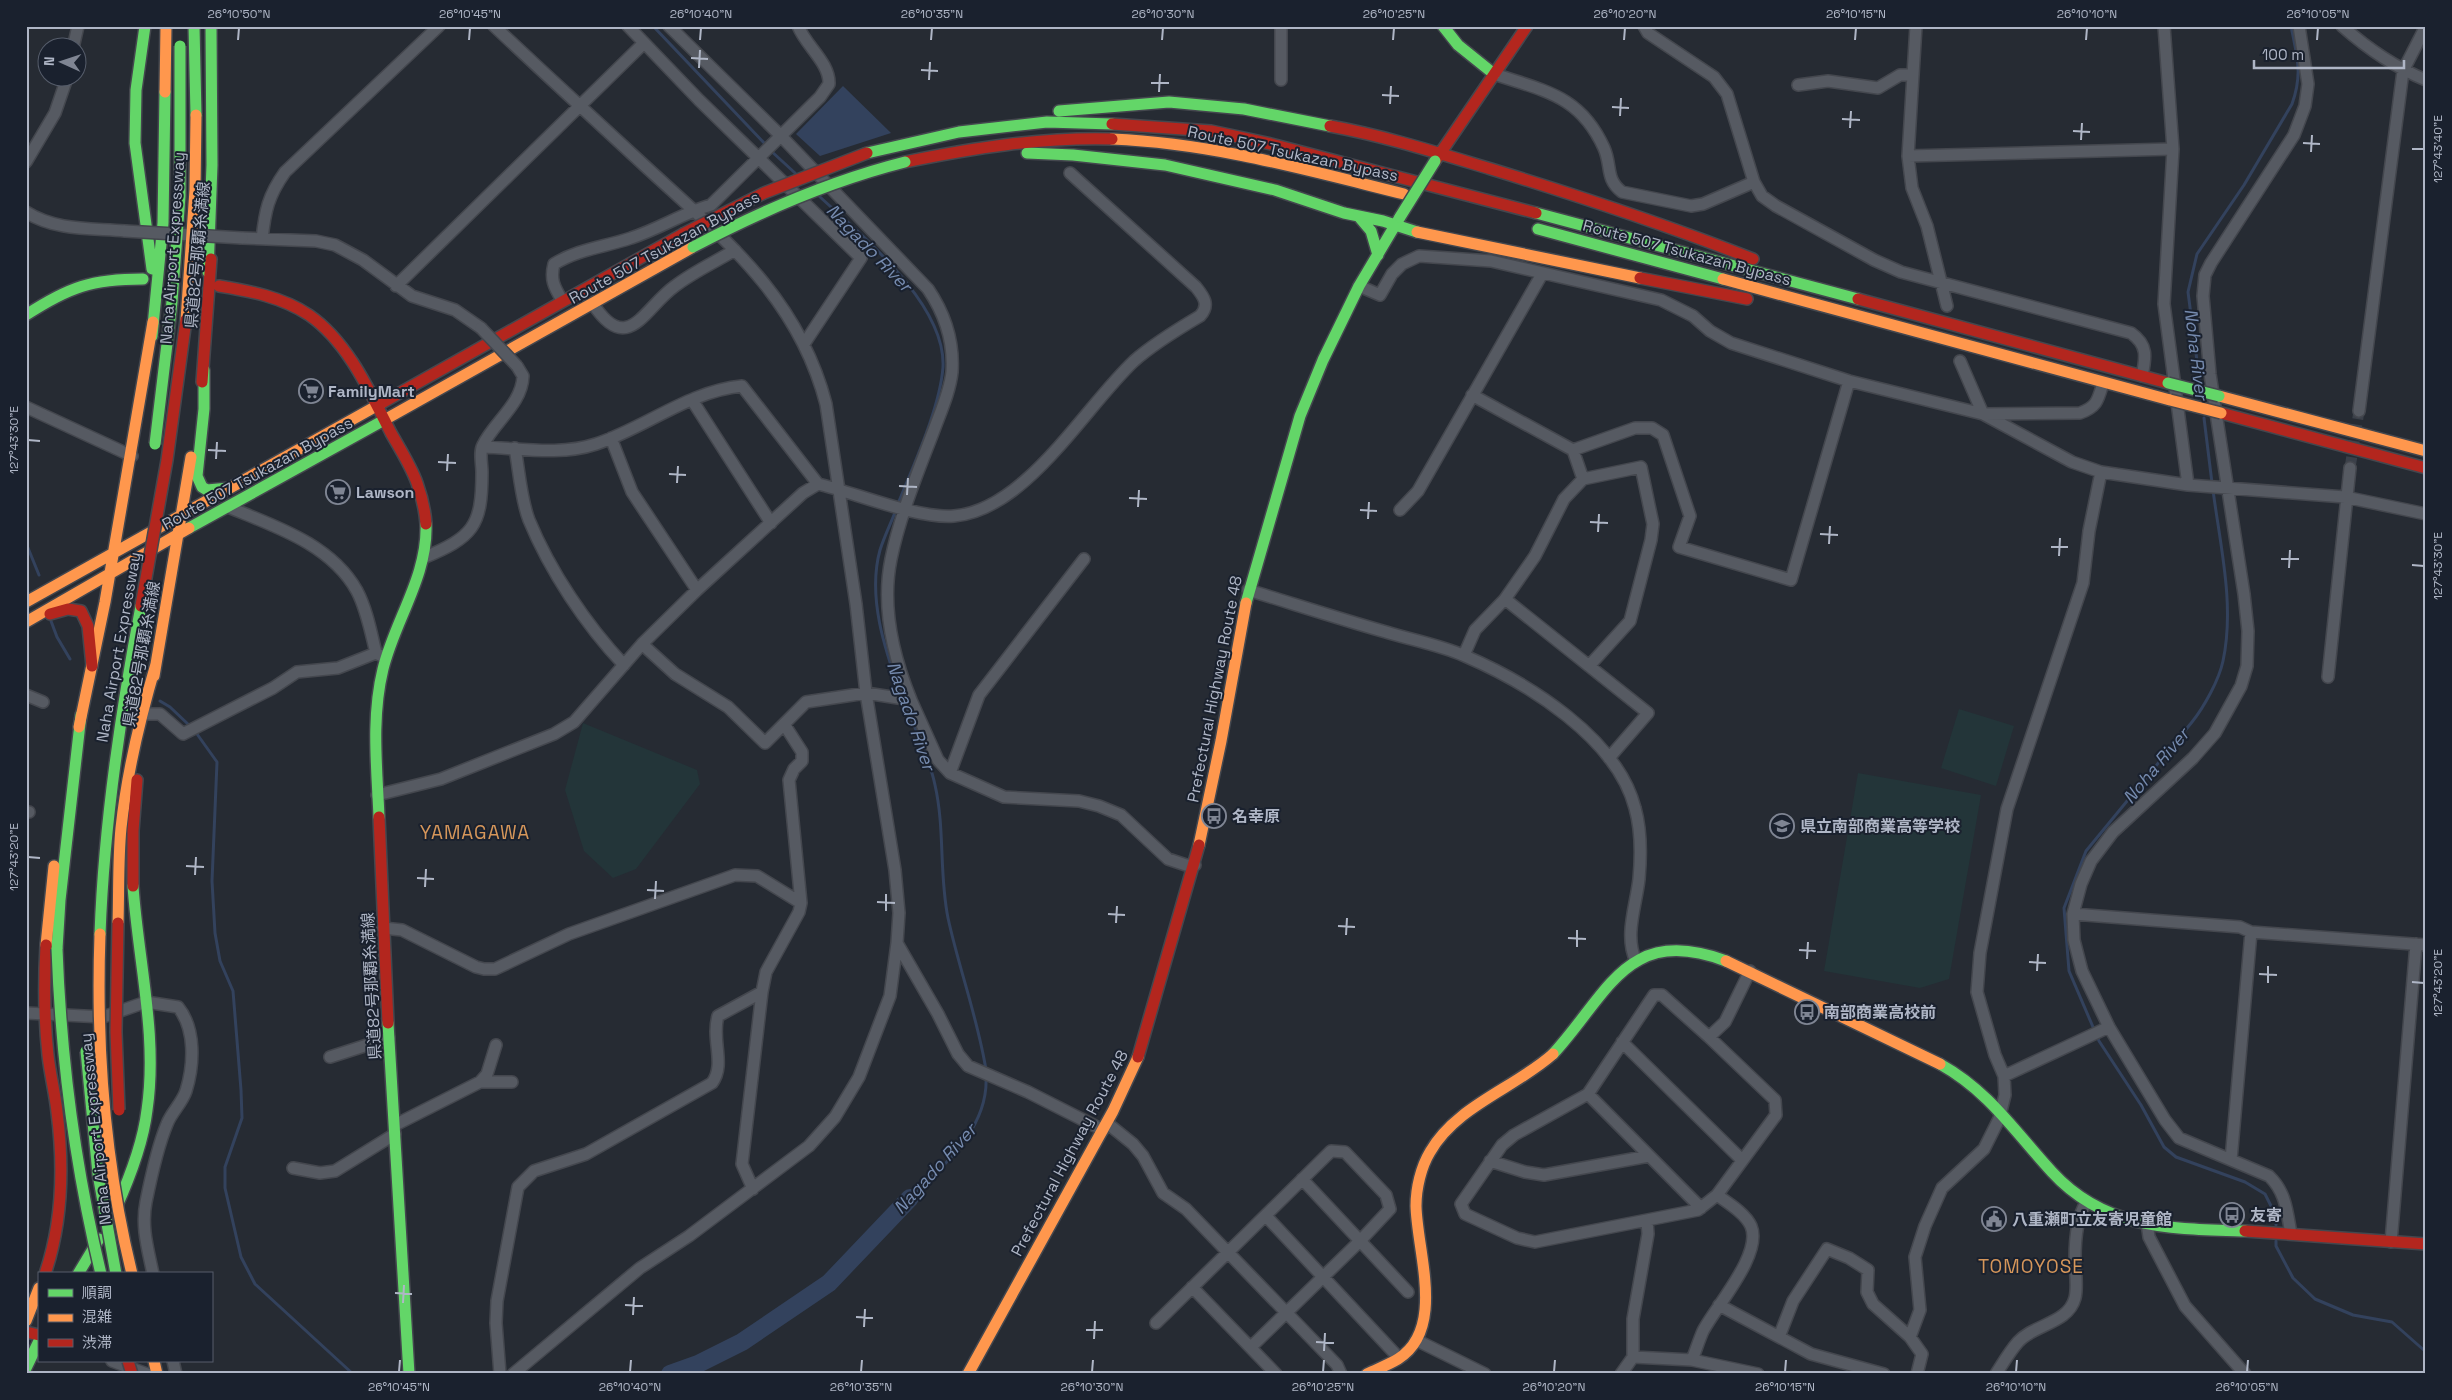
<svg xmlns="http://www.w3.org/2000/svg" width="2452" height="1400" viewBox="0 0 2452 1400" font-family="'Space Grotesk','Noto Sans JP',sans-serif">
<style>
.green{fill:#233539}
.water{fill:#33425d}
.lines{fill:none;stroke-linecap:round;stroke-linejoin:round}
.stream{stroke:#33425d;stroke-width:3}
.river{stroke:#33425d;stroke-width:18}
.street-tunnel{stroke:#3b4049;stroke-width:11;stroke-dasharray:11 5.5;stroke-linecap:butt}
.street-casing{stroke:#44474e;stroke-width:14}
.fast-casing{stroke:#44474e;stroke-width:14}
.slow-casing{stroke:#44474e;stroke-width:14}
.jam-casing{stroke:#44474e;stroke-width:14}
.street{stroke:#565a62;stroke-width:11}
.fast{stroke:#63d668;stroke-width:11}
.slow{stroke:#ff974d;stroke-width:11}
.jam{stroke:#b3261e;stroke-width:11}
.street-bridge-casing{stroke:#44474e;stroke-width:14;stroke-linecap:butt}
.fast-bridge-casing{stroke:#44474e;stroke-width:14;stroke-linecap:butt}
.slow-bridge-casing{stroke:#44474e;stroke-width:14;stroke-linecap:butt}
.jam-bridge-casing{stroke:#44474e;stroke-width:14;stroke-linecap:butt}
.street-bridge{stroke:#565a62;stroke-width:11}
.fast-bridge{stroke:#63d668;stroke-width:11}
.slow-bridge{stroke:#ff974d;stroke-width:11}
.jam-bridge{stroke:#b3261e;stroke-width:11}
.ticks{fill:none;stroke:#afb6c6;stroke-width:2}
.labels{text-anchor:middle;stroke-width:4;stroke-linejoin:round;paint-order:stroke}
.street-label{font-size:16px;fill:#afb6c6;stroke:#1a212e}
.poi-label{font-size:16px;font-weight:bold;fill:#afb6c6;stroke:#1a212e;text-anchor:start}
.water-label{font-size:18px;font-style:italic;fill:#768baf;stroke:#1a212e}
.quarter-label{font-size:19px;letter-spacing:1px;fill:#d5965a;stroke:#1a212e}
.neatline{fill:none;stroke:#afb6c6;stroke-width:2}
.ticks-label{font-size:12px;text-anchor:middle;fill:#afb6c6}
</style>
<rect width="100%" height="100%" fill="#262b33"/>
<!-- green -->
<path class="green" d="M1959 709 2014 726 1996 786 1941 768Z
M583 723 697 770 700 784 636 869 613 878 584 851 565 790Z
M1858 773 1981 795 1949 979 1920 988 1824 971Z"/>
<!-- water -->
<path class="water" d="M843 86 891 133 820 156 796 134Z"/>
<g class="lines">
<!-- stream -->
<path class="stream" d="M653 26 766 145
M770 150 795 173
M819 196C862 236 946 304 943 367 940 408 913 466 898 504
M2200 384 2188 292 2197 254 2244 185 2292 104C2303 73 2297 57 2291 26
M2204 418 2212 483
M2213 490C2220 545 2235 605 2223 661 2219 680 2204 707 2192 722L2086 851 2064 908 2069 971 2099 1041 2141 1105 2164 1147 2176 1157 2245 1182 2265 1194 2275 1214 2276 1225
M896 510C891 523 884 537 880 550 867 597 885 650 901 695
M26 543 39 575
M51 621 57 637 70 659
M160 701 170 707 190 726
M905 703C915 730 929 756 935 785 945 829 939 874 948 918 959 969 978 1019 986 1070
M197 734 217 762 212 881 215 933 220 961 233 991 241 1090 242 1118 225 1167V1188L241 1257 255 1284 353 1374
M910 1198C944 1165 989 1128 986 1076
M2276 1241V1246L2293 1278 2315 1299 2353 1315 2392 1322 2426 1352"/>
<!-- river -->
<path class="river" d="M670 1374 698 1364 742 1342 829 1283 910 1198"/>
<!-- street-tunnel -->
<path class="street-tunnel" d="M2350 468 2359 411"/>
<defs>
<path id="street" d="M494 26C544 73 594 119 645 166 722 237 798 296 826 404L856 604 866 693 895 870 899 913 897 943 890 996 859 1077 835 1117 809 1146 689 1236 640 1268 513 1374
M628 26 699 100 861 258 804 344
M669 26 780 135 928 289C945 314 954 342 952 372 950 391 941 411 934 430 918 472 900 515 891 559 881 608 893 656 911 700
M1644 26 1648 33 1714 77 1727 94 1754 182 1762 196 1776 206 1874 260 1901 272 2131 333C2148 345 2146 357 2142 376
M1916 26 1908 156 1912 188 1927 226 1947 306
M2164 26 2173 149 2164 304 2188 485
M2342 26C2368 49 2394 67 2426 80
M73 48 78 26
M1494 74C1544 91 1580 95 1604 148 1612 166 1605 179 1622 192L1691 206 1703 204 1754 182
M1281 80V26
M1798 85 1828 81 1878 88 1900 75H1913
M1908 156 2173 149
M26 162 55 113 67 78
M26 212C56 231 91 228 125 231
M242 238 316 241 335 245 363 260 412 296 455 310 481 328
M262 239C265 211 268 196 285 172L439 26
M396 286 644 43
M1359 286 1380 295 1392 274 1402 264 1419 256 1491 261 1661 300 1693 316 1710 331 1731 343 1849 381 1983 414 2072 462 2101 472 2188 485 2345 497 2426 514
M562 300C554 287 550 279 554 264 578 249 605 247 631 238 659 229 683 213 711 205L820 97 829 84C830 63 806 46 798 26
M593 304C628 357 644 308 675 286 693 272 715 262 735 250
M1960 361 1983 414
M1472 395 1573 450 1635 428H1652L1663 435 1690 516 1679 547 1791 580 1849 381
M692 400 771 523
M26 407 132 456
M2359 411 2403 71 2426 26
M1985 414 2080 413C2097 407 2098 400 2103 383
M611 438 632 492 697 590
M482 447C519 448 560 456 596 444 645 428 689 391 742 386L818 484
M515 448C519 470 521 500 529 520 550 571 586 625 624 665
M1573 450 1583 479
M228 507C274 526 331 544 357 591 367 610 371 633 376 653
M1400 510 1418 491 1542 274
M423 558C473 537 482 527 482 472 482 464 479 452 483 445 494 422 522 404 523 376L517 366
M1248 590C1294 604 1340 619 1386 632 1412 640 1440 645 1465 656 1528 683 1617 738 1635 808 1641 829 1641 857 1639 879 1636 906 1624 936 1636 961
M1505 599 1648 713 1609 758
M642 644 675 674 728 707 765 743 806 702 866 693 911 700 938 760 950 773 1004 797 1079 801 1099 806 1121 815 1168 859 1186 865H1195
M1464 655 1475 630 1505 599 1535 556 1564 499 1583 479 1641 467 1653 524 1651 540 1630 621 1589 666
M2328 677 2350 468
M26 695 43 702
M147 714H160L183 734 273 688 297 672 338 668 376 653 386 658
M950 773 979 695 1084 559
M377 795 441 779 554 734 574 722 642 644 697 590 803 493 818 484C856 493 917 519 954 516 1026 510 1084 408 1134 361 1153 344 1178 329 1200 316 1210 305 1204 297 1196 287L1070 173
M26 812H29
M2073 914 2240 927 2251 932 2426 945
M383 928 402 930 476 967 484 969H495L569 934 735 875 757 876 801 903
M897 943 938 1014 958 1054 968 1066 1028 1092 1103 1130
M1654 995H1662L1709 1037 1775 1100 1776 1115 1717 1195 1698 1210 1535 1242 1517 1238 1465 1214 1461 1204 1502 1145 1514 1135 1588 1094Z
M26 1013 103 1017 146 1002 178 1007C196 1029 194 1065 186 1091 182 1103 171 1113 167 1124 159 1143 150 1182 146 1202 141 1227 148 1249 153 1274
M1709 1037 1725 1022 1750 971
M1622 1042 1742 1160
M330 1057 389 1038
M2004 1076 2109 1027
M480 1082H512
M1588 1094 1701 1208
M1107 1123 1133 1144 1143 1156 1163 1193 1186 1209 1337 1365 1341 1374
M395 1125 480 1082 487 1074 496 1045
M2231 1160 2251 932
M1490 1161 1525 1172 1544 1175 1649 1156
M293 1168 320 1173 335 1171 395 1134
M1302 1179 1408 1292
M753 1189 742 1164 762 992 766 972 799 912 801 903 789 780 794 769 802 761V752L784 724
M1266 1216 1399 1358
M2147 1223 2149 1237 2185 1306 2245 1374
M2291 1234C2287 1212 2286 1192 2269 1176L2179 1138 2165 1120 2109 1027 2082 971 2074 940 2073 914 2081 884 2091 861 2113 832 2193 758 2215 733 2241 686 2247 666 2248 631 2244 594 2210 374 2203 296 2205 275 2211 263 2294 135 2305 106 2308 84 2299 26
M2391 1242 2416 944
M1192 1287 1276 1374
M1719 1305 1811 1354 1884 1374
M1156 1323 1331 1151 1345 1152 1386 1195 1390 1209 1360 1241 1251 1347
M1779 1337 1793 1301 1827 1249 1849 1258 1868 1270 1867 1292 1873 1304 1910 1337 1922 1354 1917 1374
M1910 1337 1920 1310 1915 1257 1925 1226 1942 1188 1984 1149 1999 1119 2005 1095 2004 1076 1995 1055 1977 992 1980 953 2007 809 2083 583 2089 531 2101 472
M1416 1340 1485 1374
M1633 1357 1692 1360 1758 1374
M1692 1360C1696 1350 1699 1340 1703 1331 1716 1306 1763 1254 1751 1226 1745 1213 1728 1203 1717 1195
M112 1361 147 1374
M173 1361 176 1374
M500 1374 496 1323 497 1301 518 1187 534 1171 586 1154 712 1083C726 1064 711 1040 718 1016L762 992
M1621 1374 1633 1357V1319L1648 1234 1647 1221
M1996 1374C2003 1363 2010 1351 2018 1342 2034 1324 2068 1324 2075 1298 2078 1286 2075 1272 2075 1259 2075 1242 2077 1217 2086 1203"/>
<path id="fast" d="M145 26 136 90 135 143 152 269
M1443 26 1458 45 1494 74
M1059 111 1169 102 1244 109 1330 126
M867 153 959 132 1047 122 1112 124
M1027 153 1073 155 1165 165 1275 190 1344 213 1383 221 1417 232
M1536 213 1858 299
M1360 218 1371 231 1378 255
M1538 229 1723 279
M208 272 212 165 211 26
M26 315C69 287 92 279 143 279
M152 336 163 223 165 92
M204 370V409L197 476 202 487 207 490 229 488
M189 528 386 419
M1246 603 1300 416 1323 360 1359 286 1400 217
M379 817C377 768 371 718 383 669 395 620 428 576 426 524
M57 949 60 900 81 715
M388 1023 409 1374
M1553 1054C1609 993 1627 924 1726 961
M1940 1064C1990 1092 2015 1132 2052 1172 2105 1230 2172 1229 2245 1231
M116 1208C130 1177 143 1144 147 1110 158 1036 138 960 133 886
M78 1274 99 1239
M26 1368 39 1341"/>
<path id="slow" d="M165 92 166 26
M1112 139C1212 143 1307 170 1404 194
M1417 232 1640 278
M1723 279 2170 400
M2219 396 2426 451
M386 419 693 247
M26 602 380 404
M26 622 189 528
M154 676 191 457
M79 727 105 602 153 322
M1199 845 1221 741 1246 603
M118 923C119 891 118 859 121 828 127 772 140 718 156 664
M46 945 54 866
M1726 961 1940 1064
M26 1321 39 1288
M154 1361 157 1374
M968 1374 1113 1111 1138 1057
M1367 1374C1377 1369 1388 1365 1398 1359 1446 1329 1417 1252 1416 1206 1416 1188 1421 1167 1430 1152 1456 1106 1515 1088 1553 1054"/>
<path id="jam" d="M1112 124 1211 131 1271 144 1536 213
M1330 126C1385 136 1438 153 1491 169 1579 196 1667 225 1753 259
M1435 161 1527 26
M905 162C973 148 1042 137 1112 139
M1640 278 1747 299
M219 286C250 291 282 297 309 315 348 342 370 392 391 433 400 449 411 466 417 483 422 497 425 510 426 524
M1858 299 2168 383
M202 382 211 259
M380 404 683 234
M2221 413 2426 468
M50 614 68 609 81 611 88 626 92 666
M379 817 388 1023
M133 886V831L137 780
M1138 1057 1199 845
M2245 1231 2426 1244
M45 1274C63 1221 64 1167 57 1112 55 1093 50 1074 48 1055 44 1019 44 981 46 945
M26 1332 39 1335"/>
</defs>
<!-- street casing -->
<use href="#street" class="street-casing"/>
<!-- fast casing -->
<use href="#fast" class="fast-casing"/>
<!-- slow casing -->
<use href="#slow" class="slow-casing"/>
<!-- jam casing -->
<use href="#jam" class="jam-casing"/>
<!-- street -->
<use href="#street" class="street"/>
<!-- fast -->
<use href="#fast" class="fast"/>
<!-- slow -->
<use href="#slow" class="slow"/>
<!-- jam -->
<use href="#jam" class="jam"/>
<defs>
<path id="street-bridge" d="M125 231 242 238
M481 328 517 366"/>
<path id="fast-bridge" d="M194 26 196 115
M1400 217 1435 161
M693 247C761 211 830 181 905 162
M2168 383 2219 396
M155 444 172 302 180 196V46
M100 934C104 823 120 715 141 606
M57 949C61 1059 75 1167 101 1274
M86 1051 98 1174 116 1274"/>
<path id="slow-bridge" d="M186 320 195 190 196 115
M2170 400 2221 413
M100 934C96 1046 105 1164 132 1274"/>
<path id="jam-bridge" d="M683 234 764 193 867 153
M141 606 167 460 186 320
M118 923 116 1032 119 1110
M128 1361 132 1374"/>
</defs>
<!-- street-bridge casing -->
<use href="#street-bridge" class="street-bridge-casing"/>
<!-- fast-bridge casing -->
<use href="#fast-bridge" class="fast-bridge-casing"/>
<!-- slow-bridge casing -->
<use href="#slow-bridge" class="slow-bridge-casing"/>
<!-- jam-bridge casing -->
<use href="#jam-bridge" class="jam-bridge-casing"/>
<!-- street-bridge -->
<use href="#street-bridge" class="street-bridge"/>
<!-- fast-bridge -->
<use href="#fast-bridge" class="fast-bridge"/>
<!-- slow-bridge -->
<use href="#slow-bridge" class="slow-bridge"/>
<!-- jam-bridge -->
<use href="#jam-bridge" class="jam-bridge"/>
</g>
<!-- ticks -->
<path class="ticks" d="M238 40 239 28M469 40 470 28M700 40 701 28M931 40 932 28M1162 40 1163 28M1393 40 1394 28M1624 40 1625 28M1855 40 1856 28M2086 40 2087 28M2317 40 2318 28M691 58 708 59M699 68 700 50M921 70 938 71M929 80 930 62M1151 83H1169M1159 92 1160 74M1382 95 1399 96M1390 104 1391 86M1612 107 1629 108M1620 116 1621 98M1842 119 1860 120M1850 128 1851 111M2073 131 2090 132M2081 140 2082 123M2303 143 2320 144M2412 149H2424M2311 152 2312 135M28 440 40 441M208 450 226 451M216 459 217 442M438 462 456 463M447 471 448 454M669 474 686 475M677 483 678 466M899 486 917 487M907 495 908 478M1129 498 1147 499M1138 507 1139 490M1360 510 1377 511M1368 519 1369 502M1590 522 1608 523M1598 532 1599 514M1820 534 1838 535M1829 544 1830 526M2051 547H2068M2059 556 2060 538M2281 559H2299M2412 565 2424 566M2289 568 2290 550M28 857 40 858M186 866 204 867M195 875 196 857M417 878 434 879M425 887 426 869M647 890 664 891M655 899 656 881M877 902 895 903M886 911V894M1108 914 1125 915M1116 923 1117 906M1338 926 1355 927M1346 935 1347 918M1568 938 1586 939M1577 947V930M1799 950 1816 951M1807 959 1808 942M2029 962 2046 963M2037 971 2038 954M2259 974 2277 975M2412 982 2424 983M2268 983V966M395 1293 412 1294M403 1303 404 1285M625 1305 643 1306M633 1315 634 1297M856 1317 873 1318M864 1327 865 1309M1086 1330H1103M1094 1339 1095 1321M1316 1342 1334 1343M1324 1351 1325 1333M399 1372 400 1360M630 1372 631 1360M861 1372 862 1360M1092 1372 1093 1360M1323 1372 1324 1360M1554 1372 1555 1360M1785 1372 1786 1360M2016 1372 2017 1360M2247 1372 2248 1360"/>
<!-- icons -->
<defs>
<symbol id="supermarket-ring" viewBox="-11 -11 22 22"><circle r="9.5" fill="#1a212e" stroke="#7f8593" stroke-width="1.5"/><path d="M-6-5.5h2.5l.6 2H6L4.5 2H-2.5L-4.4-4H-6ZM-1.5 3.2a1.3 1.3 0 1 0 .1 0ZM3 3.2a1.3 1.3 0 1 0 .1 0Z" fill="#7f8593"/></symbol>
<symbol id="bus-ring" viewBox="-11 -11 22 22"><circle r="9.5" fill="#1a212e" stroke="#7f8593" stroke-width="1.5"/><path d="M-5-6H5V4H4V6H2V4H-2V6H-4V4H-5ZM-3.5-4V0h7V-4ZM-3.5 1.2v1.5H-2V1.2ZM2 1.2v1.5H3.5V1.2Z" fill="#7f8593"/></symbol>
<symbol id="school-ring" viewBox="-11 -11 22 22"><circle r="9.5" fill="#1a212e" stroke="#7f8593" stroke-width="1.5"/><path d="M0-5L7-2L0 1L-7-2ZM-4 1L0 2.5L4 1V4Q0 6-4 4Z" fill="#7f8593"/></symbol>
<symbol id="civic-ring" viewBox="-11 -11 22 22"><circle r="9.5" fill="#1a212e" stroke="#7f8593" stroke-width="1.5"/><path d="M-.6-6.5H3V-4.5H.6V-3L4-1V1h2V6H-6V1h2V-1L-.6-3ZM-1.2 2.5V6h2.4V2.5Z" fill="#7f8593"/></symbol>
</defs>
<g fill-rule="evenodd">
<use href="#supermarket-ring" x="297" y="377" width="28" height="28"/>
<use href="#supermarket-ring" x="324" y="478" width="28" height="28"/>
<use href="#bus-ring" x="1200" y="802" width="28" height="28"/>
<use href="#school-ring" x="1768" y="812" width="28" height="28"/>
<use href="#bus-ring" x="1793" y="998" width="28" height="28"/>
<use href="#bus-ring" x="2218" y="1201" width="28" height="28"/>
<use href="#civic-ring" x="1980" y="1205" width="28" height="28"/>
</g>
<g class="labels">
<!-- street labels -->
<g class="street-label">
<text transform="translate(1293 153) rotate(12)" y="6">Route 507 Tsukazan Bypass</text>
<text transform="translate(664 247) rotate(-29)" y="6">Route 507 Tsukazan Bypass</text>
<text transform="translate(172 248) rotate(-86)" y="6">Naha Airport Expressway</text>
<text transform="translate(1687 252) rotate(15)" y="6">Route 507 Tsukazan Bypass</text>
<text transform="translate(197 255) rotate(-85)" y="6">県道82号那覇糸満線</text>
<text transform="translate(257 473) rotate(-29)" y="6">Route 507 Tsukazan Bypass</text>
<text transform="translate(118 647) rotate(-80)" y="6">Naha Airport Expressway</text>
<text transform="translate(141 654) rotate(-80)" y="6">県道82号那覇糸満線</text>
<text transform="translate(1214 689) rotate(-79)" y="6">Prefectural Highway Route 48</text>
<text transform="translate(371 986) rotate(-93)" y="6">県道82号那覇糸満線</text>
<text transform="translate(95 1129) rotate(-96)" y="6">Naha Airport Expressway</text>
<text transform="translate(1069 1153) rotate(-62)" y="6">Prefectural Highway Route 48</text>
</g>
<!-- poi labels -->
<g class="poi-label">
<text x="328" y="397">FamilyMart</text>
<text x="356" y="498">Lawson</text>
<text x="1232" y="822">名幸原</text>
<text x="1800" y="832">県立南部商業高等学校</text>
<text x="1824" y="1018">南部商業高校前</text>
<text x="2250" y="1221">友寄</text>
<text x="2012" y="1225">八重瀬町立友寄児童館</text>
</g>
<!-- water labels -->
<g class="water-label">
<text transform="translate(869 248) rotate(46)" y="6">Nagado River</text>
<text transform="translate(2196 354) rotate(83)" y="6">Noha River</text>
<text transform="translate(911 716) rotate(71)" y="6">Nagado River</text>
<text transform="translate(2156 766) rotate(-50)" y="6">Noha River</text>
<text transform="translate(935 1169) rotate(-48)" y="6">Nagado River</text>
</g>
<!-- quarter labels -->
<g class="quarter-label">
<text x="475" y="839">YAMAGAWA</text>
<text x="2031" y="1273">TOMOYOSE</text>
</g>
</g>
<!-- border -->
<rect width="2452" height="1400" fill="none" stroke="#1a212e" stroke-width="55"/>
<!-- legend -->
<rect x="38" y="1272" width="175" height="90" fill="#1a212e" stroke="#565d6b"/>
<rect x="48" y="1289" width="25" height="8" fill="#63d668" stroke="#565d6b"/>
<text x="82" y="1298" font-size="15" fill="#afb6c6">順調</text>
<rect x="48" y="1314" width="25" height="8" fill="#ff974d" stroke="#565d6b"/>
<text x="82" y="1322" font-size="15" fill="#afb6c6">混雑</text>
<rect x="48" y="1339" width="25" height="8" fill="#b3261e" stroke="#565d6b"/>
<text x="82" y="1348" font-size="15" fill="#afb6c6">渋滞</text>
<!-- north arrow -->
<g transform="translate(62 62) rotate(273)"><circle r="24" fill="#1a212e" stroke="#565d6b"/>
<path d="M0-4L9 19L0 12L-9 19Z" fill="#7f8593"/>
<text y="-8" font-size="14" font-weight="bold" text-anchor="middle" fill="#afb6c6">N</text>
</g>
<!-- scale -->
<path d="M2254 60v8h150v-8" fill="none" stroke="#afb6c6" stroke-width="2.5"/>
<text x="2262" y="60" font-size="15" fill="#afb6c6" stroke="#1a212e" stroke-width="4" paint-order="stroke">100 m</text>
<rect x="28" y="28" width="2396" height="1344" class="neatline"/>
<g class="ticks-label">
<text x="239" y="18">26°10'50"N</text>
<text x="470" y="18">26°10'45"N</text>
<text x="701" y="18">26°10'40"N</text>
<text x="932" y="18">26°10'35"N</text>
<text x="1163" y="18">26°10'30"N</text>
<text x="1394" y="18">26°10'25"N</text>
<text x="1625" y="18">26°10'20"N</text>
<text x="1856" y="18">26°10'15"N</text>
<text x="2087" y="18">26°10'10"N</text>
<text x="2318" y="18">26°10'05"N</text>
<text transform="translate(2438 149) rotate(-90)" y="4">127°43'40"E</text>
<text transform="translate(14 440) rotate(-90)" y="4">127°43'30"E</text>
<text transform="translate(2438 566) rotate(-90)" y="4">127°43'30"E</text>
<text transform="translate(14 857) rotate(-90)" y="4">127°43'20"E</text>
<text transform="translate(2438 983) rotate(-90)" y="4">127°43'20"E</text>
<text x="399" y="1391">26°10'45"N</text>
<text x="630" y="1391">26°10'40"N</text>
<text x="861" y="1391">26°10'35"N</text>
<text x="1092" y="1391">26°10'30"N</text>
<text x="1323" y="1391">26°10'25"N</text>
<text x="1554" y="1391">26°10'20"N</text>
<text x="1785" y="1391">26°10'15"N</text>
<text x="2016" y="1391">26°10'10"N</text>
<text x="2247" y="1391">26°10'05"N</text>
</g>
</svg>
